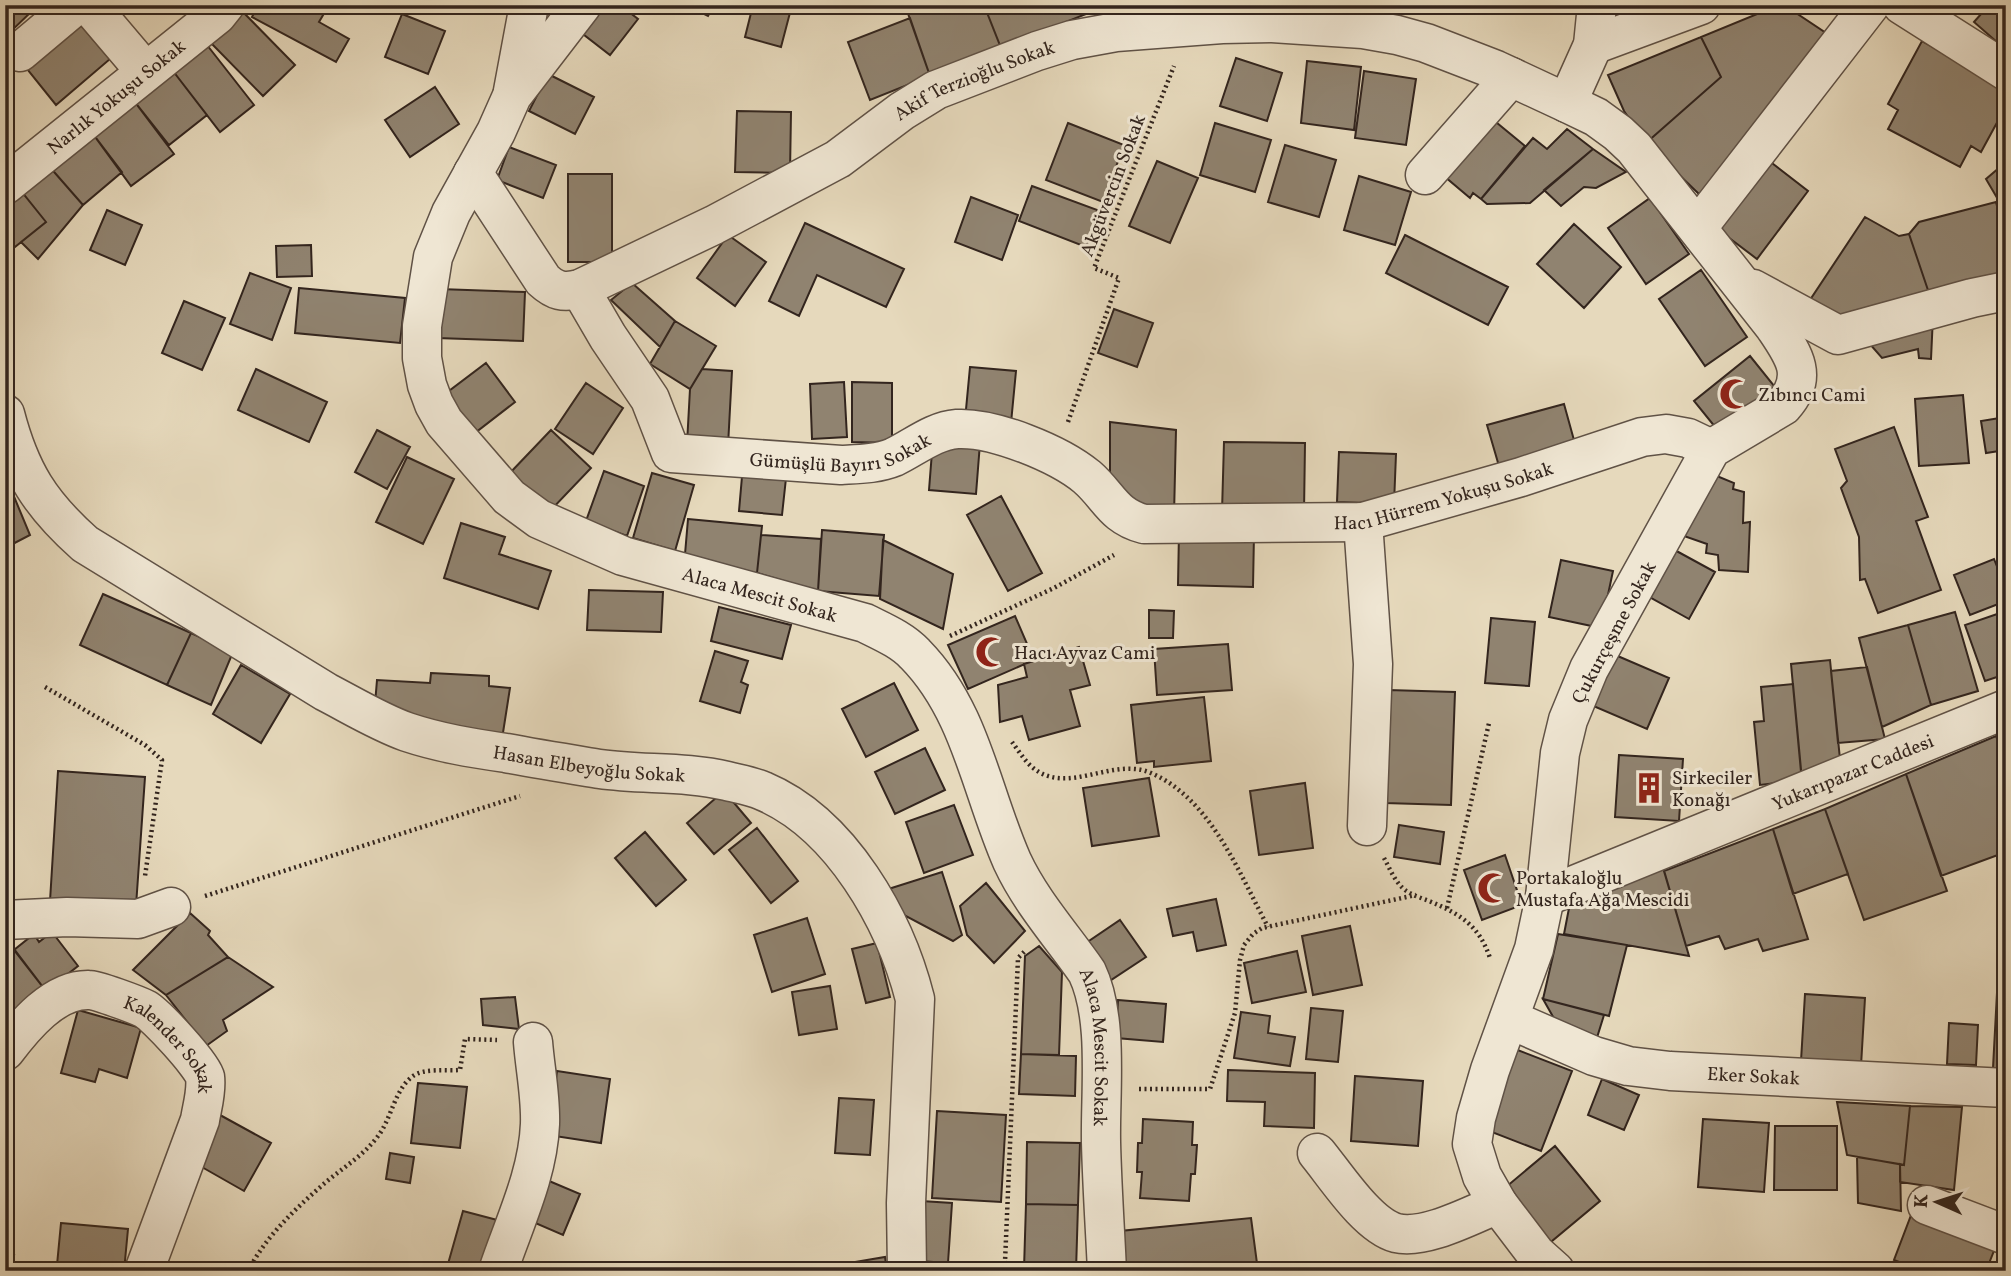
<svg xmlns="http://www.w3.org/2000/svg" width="2011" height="1276" viewBox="0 0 2011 1276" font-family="Vollkorn,serif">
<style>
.building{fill:#908370;stroke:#33251e;stroke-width:2}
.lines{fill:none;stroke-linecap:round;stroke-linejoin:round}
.minor-casing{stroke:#605246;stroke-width:41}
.path{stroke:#33251e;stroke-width:4.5;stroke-dasharray:2 3.5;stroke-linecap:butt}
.minor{stroke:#efe6d3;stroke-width:38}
.labels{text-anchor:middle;stroke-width:6;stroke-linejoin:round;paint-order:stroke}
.street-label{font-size:19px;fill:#33251e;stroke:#efe6d3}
.poi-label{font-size:19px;fill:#33251e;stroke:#efe6d3;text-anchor:start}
</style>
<rect width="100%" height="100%" fill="#e6d9bc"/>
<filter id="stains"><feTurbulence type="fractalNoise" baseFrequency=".00286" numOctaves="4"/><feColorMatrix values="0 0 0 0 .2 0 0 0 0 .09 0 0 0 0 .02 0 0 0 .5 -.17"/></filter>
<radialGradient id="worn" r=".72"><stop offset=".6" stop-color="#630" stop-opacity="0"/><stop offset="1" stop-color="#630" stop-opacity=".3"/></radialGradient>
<!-- building -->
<path class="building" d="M5 5H23L30 13 5 37Z
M258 5H329L319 22 349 39 336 62 252 17Z
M410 5H502V10Z
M598 5H620L638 19 610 55 579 31Z
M686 5H714L708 16Z
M753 5H792L781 47 745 37Z
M905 5H984L1001 48 930 76Z
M984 5H1099L1101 8 1001 48Z
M1333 5H1381L1377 18Z
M1779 5H1784L1829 35 1700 195 1646 143 1721 77 1701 37Z
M1938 5H1957L1950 14Z
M1989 5H2006V50L1974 22Z
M241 10 295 65 263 96 210 42Z
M402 14 445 31 428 74 385 57Z
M910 18 930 76 870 100 848 42Z
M80 24 110 59 56 105 27 69Z
M1701 37 1721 77 1646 143 1624 111 1608 75Z
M1922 41 2006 86V106L1981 152 1971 146 1960 167 1888 129 1898 110 1888 104Z
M207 45 254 105 220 132 173 71Z
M1236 58 1282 73 1267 121 1220 106Z
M1307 61 1361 67 1354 130 1301 123Z
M173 71 207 115 169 145 131 97Z
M1364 71 1416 79 1406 145 1355 138Z
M548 74 594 97 575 134 529 111Z
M435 87 459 124 410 157 385 120Z
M131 97 174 154 131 186 90 130Z
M737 111 791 112 790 173 735 172Z
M1491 118 1525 146 1481 199 1473 193 1470 198 1444 176Z
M1068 123 1124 145 1103 202 1046 180Z
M1215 123 1271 140 1255 192 1200 175Z
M1567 129 1593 149 1530 203 1487 204 1481 199 1533 138 1547 149Z
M90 130 122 172 83 205 48 165Z
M1285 145 1336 160 1319 217 1268 202Z
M509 147 556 165 543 198 497 180Z
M1593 149 1626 172 1596 188 1584 187 1561 206 1544 190Z
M1768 160 1808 191 1757 259 1716 228Z
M1157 161 1198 178 1170 243 1129 226Z
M2006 162V208H2003L1986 179Z
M48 165 83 205 38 259 21 242 46 222 22 192Z
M568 174H612V262H568Z
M1359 176 1411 192 1395 245 1344 230Z
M1032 186 1100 211 1086 247 1019 221Z
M22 192 46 222 5 255V205Z
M971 197 1018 215 1002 260 955 242Z
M1650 198 1689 254 1646 284 1608 228Z
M1996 202 1998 210 2003 208 2006 216V275L1930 296 1909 234 1919 222Z
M107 210 142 225 125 265 90 250Z
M1865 217 1899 236 1909 234 1930 296 1844 322 1808 303Z
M805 223 904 269 886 307 817 275 799 316 769 301Z
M1574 224 1621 267 1584 308 1537 264Z
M728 235 766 262 735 306 697 278Z
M1405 235 1508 287 1488 325 1386 273Z
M311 245 312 276 277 277 276 246Z
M1701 270 1747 337 1705 366 1659 299Z
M250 273 291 288 272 340 230 324Z
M632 283 675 321 660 347 611 300Z
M299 288 405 298 400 343 295 333Z
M439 289 525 292 523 341 437 338Z
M184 301 225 318 202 370 162 353Z
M1114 309 1153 323 1137 367 1098 353Z
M1933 316 1931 359 1919 358 1918 349 1882 358 1862 335Z
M675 321 716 346 690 389 650 364Z
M1750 356 1775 387 1720 433 1694 401Z
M486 363 515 402 471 436 441 397Z
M970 367 1016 371 1011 423 965 420Z
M256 369 327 402 309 442 238 410Z
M702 369 732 371 728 446 687 444 690 389Z
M844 382 847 437 812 439 810 384Z
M852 382 892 383V443L852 442Z
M586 383 623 408 593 454 555 429Z
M1963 395 1969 463 1919 466 1915 399Z
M1564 404 1577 451 1501 473 1487 425Z
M2006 417V450L1986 453 1981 421Z
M1110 422 1176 430 1174 516 1131 508 1110 473Z
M1894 427 1928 517 1916 521 1941 590 1878 613 1865 579 1860 580 1859 537 1841 488 1847 481 1835 449Z
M377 430 410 447 387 489 355 472Z
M551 430 591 468 549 512 509 474Z
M933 439 980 443 976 494 929 490Z
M1224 442 1305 443 1304 513 1222 512Z
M1339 452 1396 454 1394 504 1337 502Z
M407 457 454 479 423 544 376 522Z
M743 465 787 469 782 515 739 511Z
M604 471 644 486 627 536 586 521Z
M652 473 694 485 675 551 633 538Z
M1712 474 1734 483 1733 489 1744 492 1743 523 1750 522 1748 572 1719 570 1718 555 1706 553 1707 544 1681 535Z
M5 475 30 535 5 548Z
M1001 496 1042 573 1008 591 967 515Z
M688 519 762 526 757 573 684 566Z
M461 523 505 537 499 554 551 571 538 609 444 578Z
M822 530 884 535 879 596 818 591Z
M1179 532 1254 534 1253 587 1178 585Z
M761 535 821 539 818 591 757 573Z
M883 540 953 574 943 629 880 599Z
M1671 548 1715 572 1689 619 1646 595Z
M1994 559 2006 589V601L1970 615 1954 575Z
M1561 560 1613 571 1601 628 1549 617Z
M589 590 663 592 661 632 587 630Z
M103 594 191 633 167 685 80 645Z
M719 607 791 625 782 659 711 641Z
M1149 610 1174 611 1173 638H1149Z
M2006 611V674L1985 681 1965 625Z
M1955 612 1978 691 1931 705 1908 625Z
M1015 616 1034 660 968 689 948 645Z
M1491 618 1535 622 1529 686 1485 683Z
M1908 625 1931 705 1882 727 1859 638Z
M191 633 233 652 211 705 167 685Z
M1228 644 1232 690 1157 695 1154 649Z
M1079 647 1090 685 1070 690 1080 726 1029 740 1022 716 1000 722 998 685 1027 677 1024 664Z
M715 651 748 661 741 682 748 685 740 713 700 701Z
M1613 654 1669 678 1647 729 1591 705Z
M1830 660 1841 769 1801 772 1791 664Z
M241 665 290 694 261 743 213 714Z
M1867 667 1885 739 1838 743 1831 671Z
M431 673 489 676V686L510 688 502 739 432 726 375 704 377 680 430 683Z
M894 683 918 730 866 757 842 709Z
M1793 684 1802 780 1760 785 1754 722 1764 721 1761 687Z
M1388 690 1455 692 1451 805 1385 803Z
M1204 697 1211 761 1154 767V761L1137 763 1131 705Z
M2006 732V760L1996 736Z
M1996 736 2006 760V852L1941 876 1906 774Z
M925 748 945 790 895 814 875 772Z
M1619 755 1683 759 1679 821 1615 817Z
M58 771 145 777 136 906 50 901Z
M1906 774 1947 891 1864 920 1825 809Z
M1149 778 1159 836 1092 846 1083 788Z
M1305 783 1313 848 1259 855 1250 791Z
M724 791 751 823 714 854 687 823Z
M954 805 973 855 924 873 906 822Z
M1825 809 1848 874 1793 894 1773 829Z
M1399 825 1444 832 1440 864 1394 857Z
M757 828 798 881 771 903 729 850Z
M1773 829 1808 939 1763 951 1758 939 1725 949 1719 936 1686 946 1664 871Z
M645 832 686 880 656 906 615 858Z
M1505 855 1522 905 1482 920 1464 870Z
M1663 867 1689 956 1564 934 1570 903Z
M942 872 962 935 953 941 900 913 879 892Z
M986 883 1025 931 994 963 967 935 960 906Z
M1216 899 1226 945 1197 951 1193 932 1173 936 1167 909Z
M190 913 210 931 208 935 228 957 166 995 133 970Z
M807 918 825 974 772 992 754 935Z
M1120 920 1146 957 1108 982 1083 945Z
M1350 926 1362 985 1313 995 1302 936Z
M52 932 78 966 46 991 14 950 34 934 39 942Z
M1558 934 1627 945 1609 1016 1543 999Z
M5 937 46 991 10 1020 5 1013Z
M877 943 890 997 866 1003 852 949Z
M1039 946 1062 972 1059 1055 1021 1054 1025 956Z
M1297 951 1306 992 1252 1003 1244 963Z
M228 957 273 987 223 1020 227 1031 206 1046 166 995Z
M1998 974H2006V1068H1993Z
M830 986 837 1029 799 1035 792 992Z
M1805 994 1865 998 1861 1066 1801 1061Z
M515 997 519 1029 483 1025 481 999Z
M1543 999 1604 1015 1595 1044 1556 1022Z
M1118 1000 1166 1004 1163 1042 1116 1038Z
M1311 1008 1343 1011 1338 1062 1306 1059Z
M78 1010 141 1028 127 1078 99 1069 95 1082 61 1073Z
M1241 1012 1270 1016 1268 1033 1295 1037 1290 1066 1234 1058Z
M1949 1023 1978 1025 1976 1065 1947 1064Z
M1515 1049 1572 1071 1541 1151 1484 1129Z
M1021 1054 1076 1056 1075 1096 1019 1094Z
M1228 1070 1315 1073 1314 1128 1264 1126 1265 1102 1227 1101Z
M557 1071 610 1079 601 1143 548 1135Z
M1355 1076 1423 1081 1418 1146 1351 1141Z
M1602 1079 1639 1095 1624 1130 1588 1115Z
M418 1083 467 1087 460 1148 411 1143Z
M839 1098 874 1100 870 1155 835 1153Z
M1837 1102 1910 1106 1904 1165 1847 1155Z
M1910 1106 1962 1107 1954 1190 1900 1182V1164L1904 1165Z
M937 1111 1006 1115 1001 1202 932 1198Z
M220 1115 271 1143 244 1191 193 1162Z
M1143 1119 1193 1122 1192 1145H1197L1195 1174H1191L1189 1201 1140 1198 1142 1172H1137L1138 1143H1142Z
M1703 1119 1769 1123 1764 1192 1698 1187Z
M1775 1126H1837V1190H1774Z
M1027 1142 1080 1143 1078 1205 1026 1204Z
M1555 1146 1600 1201 1546 1246 1500 1192Z
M390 1153 414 1157 410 1183 386 1179Z
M1857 1157 1900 1164 1901 1211 1858 1203Z
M542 1178 580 1194 563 1235 526 1219Z
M921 1201 952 1203 948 1263 918 1261Z
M1026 1204 1078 1205 1076 1271 1024 1269Z
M1913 1210 1997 1243 1986 1271H1922L1894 1260Z
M463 1211 501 1221 487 1271H446Z
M1251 1218 1258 1271H1125L1120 1231Z
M61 1223 128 1229 124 1271 57 1265Z
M5 1252 14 1255 7 1271H5Z
M885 1257 887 1271H831V1266Z
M918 1261 948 1263 947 1271H917Z"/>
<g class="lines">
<defs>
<g id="minor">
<path d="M89 5 145 71"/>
<path id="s1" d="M582 5 512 96 496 132 451 213 433 257 422 326V358L427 385 434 404 444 422 509 497 539 519 623 556 865 623C883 632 902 640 915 654 971 711 981 791 1012 861 1031 902 1062 936 1087 972 1109 1018 1100 1091 1101 1142 1102 1185 1105 1228 1107 1271"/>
<path d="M1902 5 2006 71"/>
<path d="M1593 45 1701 5"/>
<path d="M20 52 76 5"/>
<path d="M513 91 529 5"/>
<path d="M1567 103 1593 45 1597 5"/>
<path id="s2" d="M473 173 543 280C555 291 563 293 580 289L714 225 838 159 902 111 936 90 1037 51 1072 40 1116 32 1222 24 1272 23 1363 29 1397 35 1426 43 1496 70 1567 103 1596 117 1618 133 1634 148 1774 326C1793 354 1810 376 1783 406L1711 449 1589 669 1568 720 1560 753 1545 897 1534 949 1490 1070 1476 1118 1472 1144 1482 1176 1498 1204 1536 1254 1555 1271"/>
<path d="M1425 175 1511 77"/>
<path id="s3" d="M5 185 217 15 225 5"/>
<path d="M1698 227 1870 5"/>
<path id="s4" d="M580 289 608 337 650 399 671 453 841 465C858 464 877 464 894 457 915 447 933 431 957 429 994 427 1059 454 1087 477 1109 496 1113 516 1144 524L1363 522 1521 477 1642 437 1666 434 1688 438 1711 449"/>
<path d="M1753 289 1838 335 1972 298 2006 291"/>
<path id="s5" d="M5 414C20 472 40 504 85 544L326 692C353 706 379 722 407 732 440 743 472 748 506 753 537 759 569 764 600 769 642 775 685 771 727 781 739 784 752 786 763 791 841 824 895 920 915 999L906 1203 907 1271"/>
<path d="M1363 522 1373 664 1367 826"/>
<path id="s6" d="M1545 897 2006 709"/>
<path d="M5 920 67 917 138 919 171 907"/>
<path id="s7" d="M1509 1019 1594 1056 1628 1066 1670 1071 2006 1088"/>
<path id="s8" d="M5 1051C24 1026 54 989 89 990 97 990 137 1005 145 1009 156 1015 203 1066 205 1077 207 1091 202 1107 200 1120L144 1271"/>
<path d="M1317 1153C1336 1176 1367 1225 1396 1233 1425 1240 1471 1215 1498 1204"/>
<path d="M1927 1205 2006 1235"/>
<path d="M498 1271C514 1223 538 1175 540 1124 541 1097 535 1068 533 1042"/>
</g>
</defs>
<!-- minor casing -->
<use href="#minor" class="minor-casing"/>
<!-- path -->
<path class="path" d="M1068 422 1119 278 1094 268 1174 66
M950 636 1054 588 1114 555
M45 687 145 745 162 760 145 876
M1012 742C1018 750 1024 760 1032 767 1067 797 1112 756 1151 773 1211 799 1239 873 1268 927
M1384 858C1390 869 1395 882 1405 890 1412 895 1421 898 1429 901 1460 914 1479 925 1490 958
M205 896 520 796
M1447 908 1489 723
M1139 1089H1210L1235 1013 1240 960 1244 945 1253 934 1262 928 1416 895
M2001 1132 2006 1133
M248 1271C266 1236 296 1208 326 1182 344 1167 364 1155 378 1136 392 1118 394 1090 413 1076 424 1068 446 1071 460 1070L465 1039 497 1040
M1015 1271 1005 1262 1018 958 1025 951"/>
<!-- minor -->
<use href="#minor" class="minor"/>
</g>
<!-- icons -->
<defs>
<symbol id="mosque-bare" viewBox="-9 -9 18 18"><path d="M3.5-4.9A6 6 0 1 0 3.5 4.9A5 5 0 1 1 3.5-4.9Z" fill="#8f2418" stroke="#efe6d3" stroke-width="2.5" paint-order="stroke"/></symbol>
<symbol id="building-bare" viewBox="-9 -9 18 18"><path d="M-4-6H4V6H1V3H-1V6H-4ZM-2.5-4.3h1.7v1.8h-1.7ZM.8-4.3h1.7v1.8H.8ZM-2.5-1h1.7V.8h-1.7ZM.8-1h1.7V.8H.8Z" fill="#8f2418" stroke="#efe6d3" stroke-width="2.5" paint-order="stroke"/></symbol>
</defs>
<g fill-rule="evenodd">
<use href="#mosque-bare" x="1713" y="372" width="44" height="44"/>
<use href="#mosque-bare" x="969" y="630" width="44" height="44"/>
<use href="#building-bare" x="1627" y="766" width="44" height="44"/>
<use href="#mosque-bare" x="1471" y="866" width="44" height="44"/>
</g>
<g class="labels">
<!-- street labels -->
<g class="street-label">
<text dy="7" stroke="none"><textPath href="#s2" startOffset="616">Akif Terzioğlu Sokak</textPath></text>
<text dy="7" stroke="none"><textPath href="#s3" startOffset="142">Narlık Yokuşu Sokak</textPath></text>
<text transform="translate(1112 185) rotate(-69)" y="7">Akgüvercin Sokak</text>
<text dy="7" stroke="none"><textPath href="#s4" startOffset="360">Gümüşlü Bayırı Sokak</textPath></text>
<text dy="7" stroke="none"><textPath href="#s4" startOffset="1001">Hacı Hürrem Yokuşu Sokak</textPath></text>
<text dy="7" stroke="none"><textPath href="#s1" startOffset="835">Alaca Mescit Sokak</textPath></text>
<text transform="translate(1613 632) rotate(-62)" y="7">Çukurçeşme Sokak</text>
<text dy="7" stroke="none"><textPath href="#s5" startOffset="714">Hasan Elbeyoğlu Sokak</textPath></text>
<text dy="7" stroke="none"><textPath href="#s6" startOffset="332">Yukarıpazar Caddesi</textPath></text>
<text dy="7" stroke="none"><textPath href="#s1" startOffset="1444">Alaca Mescit Sokak</textPath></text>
<text dy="7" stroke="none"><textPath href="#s8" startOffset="210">Kalender Sokak</textPath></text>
<text dy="7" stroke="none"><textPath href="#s7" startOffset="254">Eker Sokak</textPath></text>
</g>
<!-- poi labels -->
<g class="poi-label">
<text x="1758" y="401">Zıbıncı Cami</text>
<text x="1014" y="659">Hacı Ayvaz Cami</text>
<text x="1672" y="784">Sirkeciler<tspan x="1672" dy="22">Konağı</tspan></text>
<text x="1516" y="884">Portakaloğlu<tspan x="1516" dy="22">Mustafa Ağa Mescidi</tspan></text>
</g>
</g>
<!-- margin -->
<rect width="2011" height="1276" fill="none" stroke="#e6d9bc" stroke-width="28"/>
<rect x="7" y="7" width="1997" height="1262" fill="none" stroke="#33251e" stroke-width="3.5"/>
<rect x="14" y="14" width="1983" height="1248" fill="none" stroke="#33251e" stroke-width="2"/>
<!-- north arrow -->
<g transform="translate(1937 1202) rotate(273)" stroke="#efe6d3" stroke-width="5" paint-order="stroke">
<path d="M0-5L12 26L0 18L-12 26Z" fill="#33251e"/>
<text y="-10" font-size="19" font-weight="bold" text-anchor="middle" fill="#33251e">K</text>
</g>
<rect width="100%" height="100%" filter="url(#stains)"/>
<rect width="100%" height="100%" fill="url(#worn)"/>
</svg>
